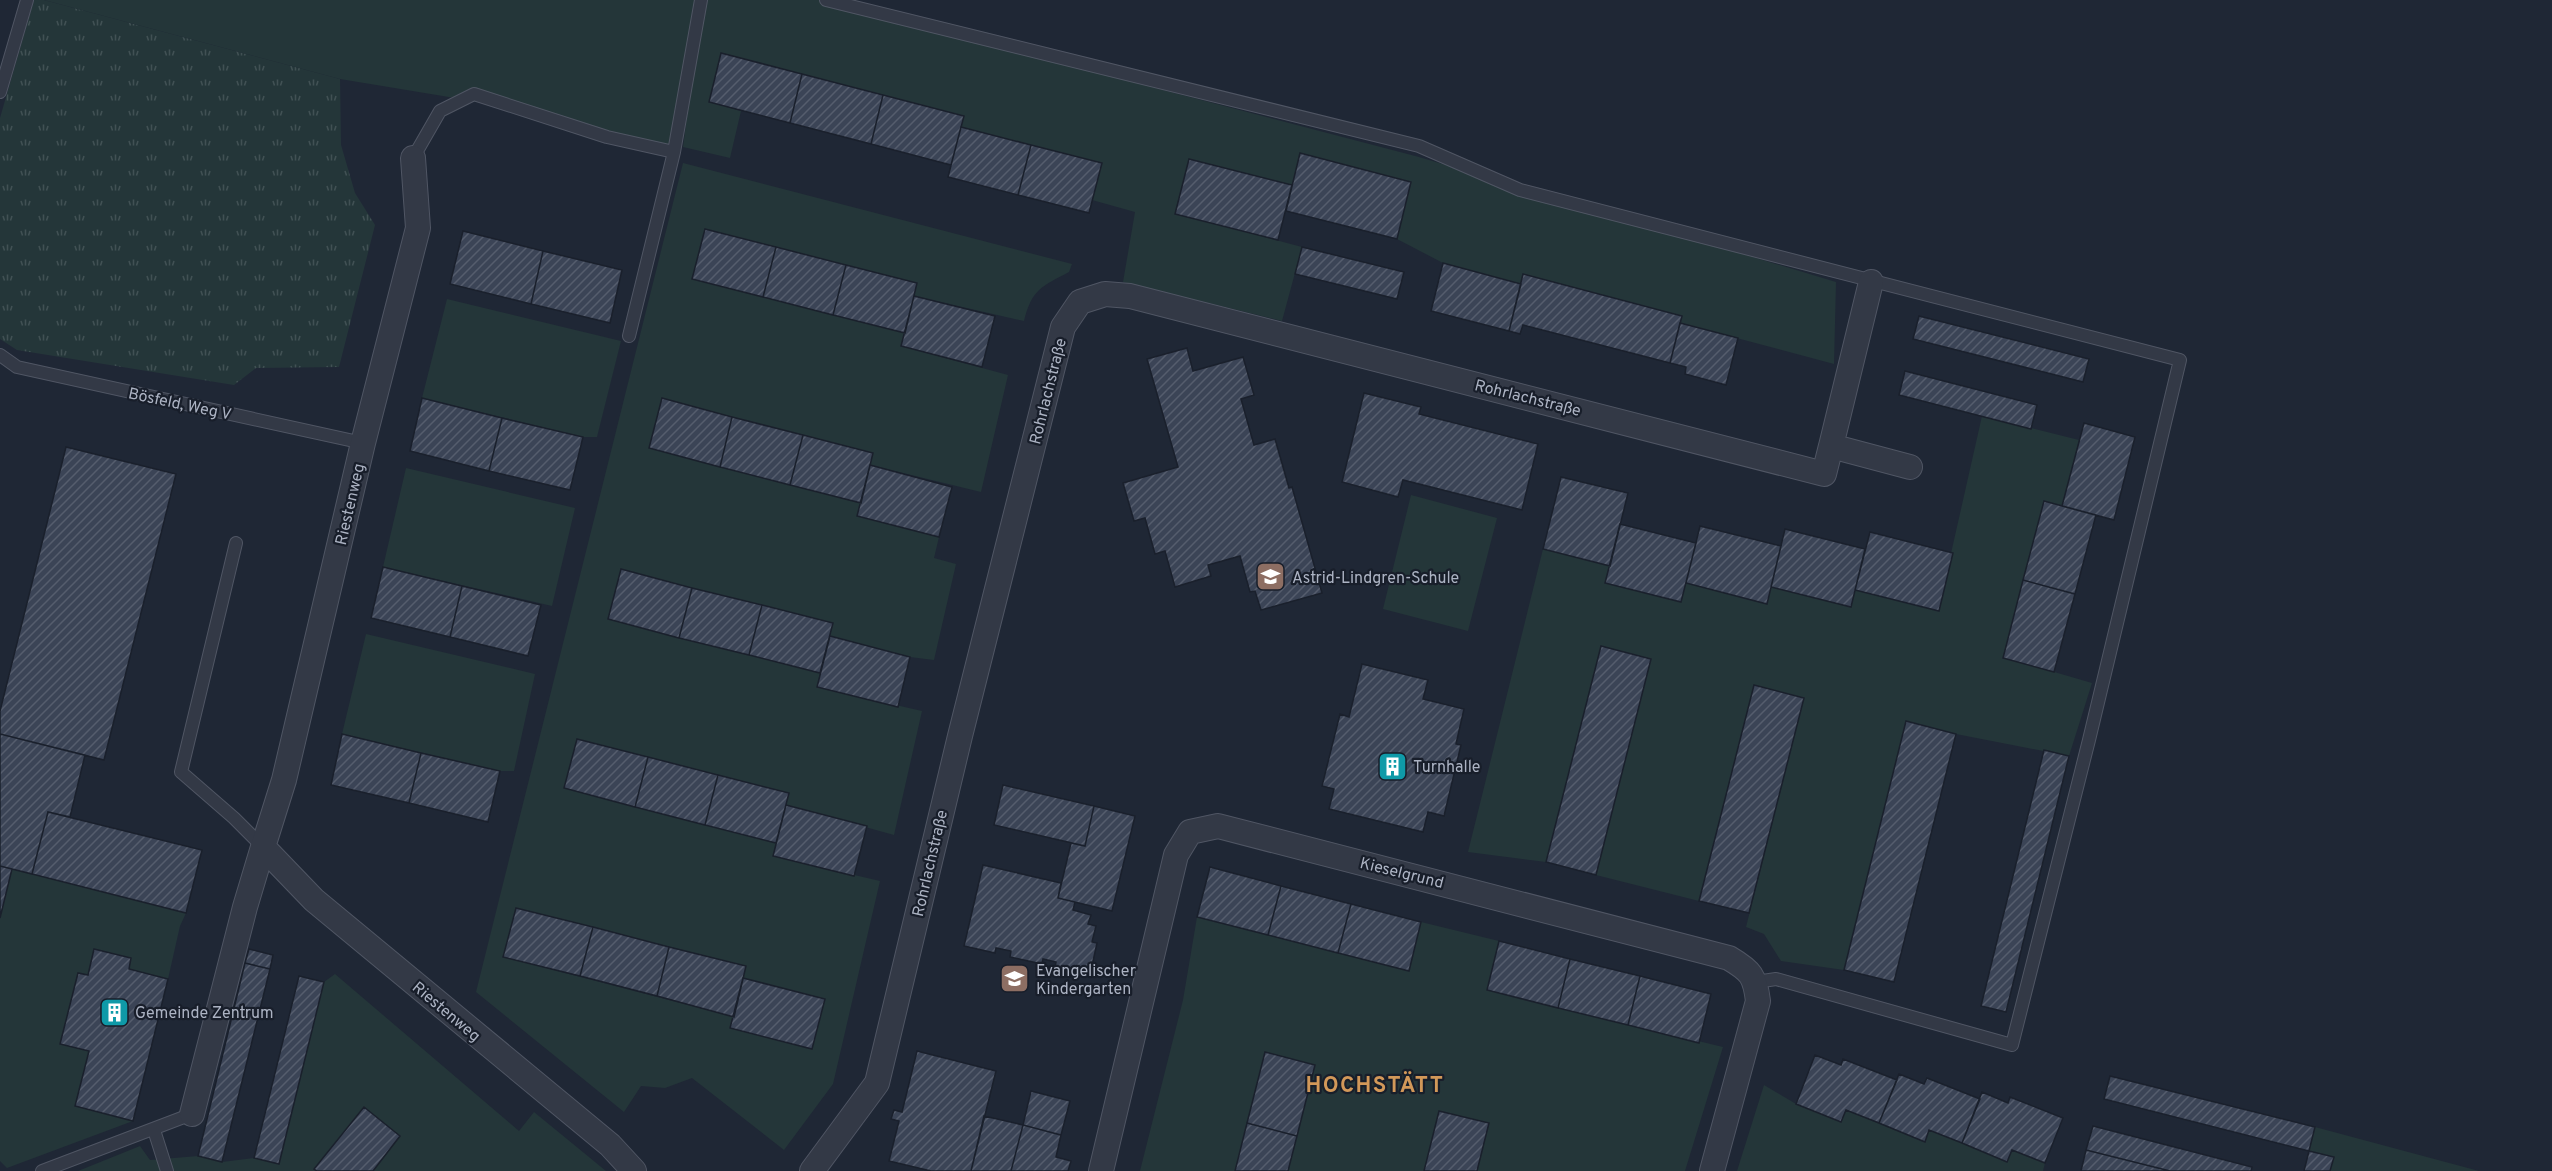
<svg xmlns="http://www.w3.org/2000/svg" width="2552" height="1171" viewBox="0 0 2552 1171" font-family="Overpass,sans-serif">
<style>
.grass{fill:url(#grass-tufts)}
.garden{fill:#243639;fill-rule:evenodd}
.building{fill:url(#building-hatch);stroke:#1a202c;stroke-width:1.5}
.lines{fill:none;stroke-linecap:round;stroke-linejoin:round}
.service-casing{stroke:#505664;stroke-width:14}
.minor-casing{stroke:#505664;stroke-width:26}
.service{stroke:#333946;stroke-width:12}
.minor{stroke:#333946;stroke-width:24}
.labels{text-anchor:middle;stroke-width:4.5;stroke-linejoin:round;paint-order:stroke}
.street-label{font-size:16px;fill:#acb3c3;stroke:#181e2a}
.poi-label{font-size:16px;fill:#acb3c3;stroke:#181e2a;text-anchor:start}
.district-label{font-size:22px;font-weight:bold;letter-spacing:1.5px;fill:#d29859;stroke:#181e2a}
</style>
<defs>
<pattern id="grass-tufts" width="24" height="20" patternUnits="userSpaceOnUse" patternTransform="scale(1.5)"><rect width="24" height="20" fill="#243639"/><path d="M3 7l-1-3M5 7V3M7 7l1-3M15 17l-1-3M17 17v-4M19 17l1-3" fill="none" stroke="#415154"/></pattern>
<pattern id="building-hatch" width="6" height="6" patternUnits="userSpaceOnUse" patternTransform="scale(1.5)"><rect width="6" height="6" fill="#3b4456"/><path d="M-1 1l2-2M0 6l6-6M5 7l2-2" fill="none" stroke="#555d6d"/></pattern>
</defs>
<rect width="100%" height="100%" fill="#1f2735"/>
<!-- grass -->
<path class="grass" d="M34 0H44L340 79 341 145 355 193 375 225 339 367 256 368 234 385 17 350 0 339V118Z"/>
<!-- garden -->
<path class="garden" d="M44 0H819L1419 157 1836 282 1834 364 1680 323 1682 316 1524 274 1521 284 1443 263 1397 239 1411 182 1301 154 1292 185 1189 159 1175 213 1302 247 1282 321 1123 282 1135 212 1092 200 961 127 963 116 722 53 709 102 741 111 730 158 683 147 700 17 668 146 473 101 340 79Z
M683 163 1072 264 1069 272C1041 287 1032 289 1024 321L914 296 917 283 705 230 693 279 905 333 901 346 1008 375 981 492 870 465 873 453 662 399 649 448 861 503 857 516 939 537 934 558 956 564 934 660 910 657 830 636 832 623 621 570 609 619 820 673 817 687 922 711 894 835 786 805 788 793 577 739 565 788 776 843 773 856 880 881 833 1084 784 1150 692 1078 665 1088 641 1086 624 1112 476 992ZM516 908 746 966 743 978 825 999 812 1049 730 1028 734 1017 504 957Z
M447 299 621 341 597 437H583L422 398Z
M1982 416 2079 440 2062 506 2044 501 2003 657 2092 683 2069 756 1956 734 1906 722 1844 970 1781 961 1764 934 1746 927 1804 698 1754 685 1699 901 1596 875 1651 659 1602 646 1546 862 1468 852 1543 549 1610 566 1606 583 1680 602 1686 583 1766 604 1771 587 1850 607 1855 590 1938 611Z
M406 468 575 508 552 606 383 567Z
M1411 495 1497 518 1468 631 1383 609Z
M366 634 535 674 514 771H500L342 734Z
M12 869 186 913 180 926 168 979 129 969 131 958 95 949 88 975 78 974 60 1044 89 1051 75 1106 133 1121 7 1168 0 1161V918Z
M1197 917 1408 971 1421 922 1499 941 1487 990 1723 1047 1685 1171H1477L1489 1124 1440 1111 1424 1171H1288L1265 1052 1235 1171H1140L1183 1000Z
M335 974 519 1131 534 1112 606 1171H78L140 1146 150 1160 198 1156 222 1162 254 1158 279 1164 324 982Z
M1764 1085 1796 1104 1841 1122 1846 1110 1924 1142 1929 1130 2007 1161 2012 1150 2045 1163 2043 1171H1737Z
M2315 1127 2479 1171H2330L2333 1157 2309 1151Z"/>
<!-- building -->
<path class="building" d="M721 53 802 74 790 123 709 102Z
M802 74 883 95 871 144 790 123Z
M883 95 964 116 951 165 871 144Z
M961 127 1031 145 1018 195 948 177Z
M1031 145 1102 163 1089 213 1018 195Z
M1300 153 1411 182 1397 239 1286 211Z
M1189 159 1292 185 1278 240 1175 214Z
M705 229 776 247 763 297 692 279Z
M463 231 543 251 531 304 450 284Z
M776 247 846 265 833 315 763 297Z
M1302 247 1404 272 1397 299 1295 274Z
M543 251 622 270 610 323 531 304Z
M1443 263 1521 284 1509 331 1431 311Z
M846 265 917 283 905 333 833 315Z
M1523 274 1682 316 1670 363 1523 325 1520 334 1509 331Z
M914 296 995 316 982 367 901 346Z
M1919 316 2089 359 2083 382 1913 339Z
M1680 323 1738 338 1726 385 1685 374 1686 367 1670 363Z
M1187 348 1193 371 1243 357 1254 395 1241 399 1254 445 1275 439 1289 488 1292 487 1322 593 1261 610 1255 591 1250 592 1240 556 1208 565 1211 576 1175 587 1165 551 1155 554 1145 518 1134 521 1123 483 1178 467 1147 359Z
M1905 371 2037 405 2031 429 1899 395Z
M1364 393 1421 407 1419 414 1538 444 1522 510 1403 480 1398 497 1342 482Z
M422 398 502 418 489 471 410 451Z
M662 398 732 417 720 467 649 448Z
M732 417 803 435 790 485 720 467Z
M502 418 583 437 570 490 489 471Z
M2084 423 2135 437 2114 520 2062 506Z
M803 435 873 453 861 503 790 485Z
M66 447 176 474 104 760 0 734V711Z
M870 465 952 487 939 537 857 516Z
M1561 477 1628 493 1610 566 1543 549Z
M2044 501 2096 515 2075 594 2023 580Z
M1620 524 1696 543 1681 602 1605 583Z
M1700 526 1781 546 1767 604 1686 583Z
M1785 529 1865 549 1851 607 1771 587Z
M1870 532 1953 553 1939 611 1855 590Z
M383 567 462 586 450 637 371 618Z
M621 569 692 588 679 638 608 619Z
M2023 580 2075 594 2054 672 2003 658Z
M462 586 541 605 528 656 450 637Z
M692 588 762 605 749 655 679 638Z
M762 605 833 623 820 673 749 655Z
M830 636 910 657 898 707 817 687Z
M1601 646 1651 659 1596 875 1546 862Z
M1362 664 1428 680 1423 699 1464 709 1456 744 1461 745 1444 816 1428 812 1423 832 1329 809 1334 789 1322 786 1340 714 1349 717Z
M1754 685 1804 698 1749 913 1699 901Z
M1906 721 1956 734 1894 982 1844 970Z
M0 734 85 755 70 817 48 812 32 874 0 866Z
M342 734 421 753 409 803 331 785Z
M577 739 648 757 635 807 564 788Z
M2044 750 2069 756 2006 1012 1981 1006Z
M421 753 500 771 488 822 409 803Z
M648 757 718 775 705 825 635 807Z
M718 775 789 793 776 843 705 825Z
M1003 785 1094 806 1085 846 994 825Z
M786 805 867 826 854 876 773 856Z
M1094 806 1135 816 1112 911 1058 898 1071 843 1085 846Z
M48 812 202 850 186 913 32 874Z
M983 865 1061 883 1058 898 1075 902 1073 910 1091 915 1088 924 1096 926 1092 942 1097 943 1090 975 1055 967 1056 962 1043 959 1042 964 1010 957 1011 951 996 948 995 953 964 946Z
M0 866 12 869 0 918Z
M1210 867 1281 886 1268 935 1197 917Z
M1281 886 1351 904 1338 953 1268 935Z
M1351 904 1421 922 1409 971 1338 953Z
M516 908 593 927 580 976 503 957Z
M593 927 669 947 657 996 580 976Z
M1499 941 1570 959 1558 1008 1487 990Z
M669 947 746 966 734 1017 657 996Z
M94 949 131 958 129 969 168 979 133 1121 75 1106 89 1051 60 1044 78 973 88 975Z
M249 949 273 955 270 969 245 963Z
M1570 959 1640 976 1628 1025 1558 1008Z
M245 963 270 969 222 1162 198 1156Z
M299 976 324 982 279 1164 254 1158Z
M1640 976 1711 994 1699 1043 1628 1025Z
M743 978 825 999 812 1049 730 1028Z
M917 1051 996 1071 971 1171H931L889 1161 899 1121 891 1119 894 1110 902 1112Z
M1265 1052 1315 1065 1297 1136 1247 1123Z
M1815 1055 1841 1065 1843 1059 1897 1080 1879 1123 1846 1110 1841 1122 1796 1104Z
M1899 1074 1924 1084 1927 1078 1980 1099 1962 1143 1929 1130 1925 1142 1879 1123Z
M2110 1076 2315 1127 2309 1151 2104 1099Z
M1031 1091 1070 1101 1061 1135 1023 1125Z
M1982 1092 2008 1103 2010 1097 2063 1118 2045 1163 2012 1150 2007 1162 1962 1143Z
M364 1107 400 1136 373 1171H317L314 1169Z
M1439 1111 1489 1123 1477 1171H1424Z
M984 1116 1023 1125 1011 1171H971Z
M1247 1123 1297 1136 1288 1171H1235Z
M1023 1125 1061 1135 1056 1157 1071 1161 1068 1171H1011Z
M2093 1126 2252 1167 2251 1171H2170L2086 1150Z
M2086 1150 2170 1171H2081Z
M2309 1151 2334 1157 2330 1171H2304Z"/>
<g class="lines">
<defs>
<path id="service" d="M826 0 1419 146 1520 190 2180 360 2089 740 2012 1045 1776 979 1756 982
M0 92 27 0
M413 158 440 111 474 94 607 137 674 152 701 0
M629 336 674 152
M0 355 17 367 363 443
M236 543 181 772 234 818 263 847
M154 1130 167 1171
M42 1171 192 1114"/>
<path id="minor" d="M413 158 418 228 363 443 284 780 263 847 314 900 610 1145 634 1171
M1831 446 1871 282
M192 1114 245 907 263 847
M812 1171 877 1083 960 736 1063 327 1080 302 1105 294 1130 296 1824 474 1831 446 1910 467
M1101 1171 1176 855 1190 832 1218 826 1729 958C1751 971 1755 976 1758 1001L1712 1171"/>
</defs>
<!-- service casing -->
<use href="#service" class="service-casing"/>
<!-- minor casing -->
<use href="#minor" class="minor-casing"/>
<!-- service -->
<use href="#service" class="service"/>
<!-- minor -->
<use href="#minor" class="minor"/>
</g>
<!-- icons -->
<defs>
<symbol id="school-square" viewBox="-11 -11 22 22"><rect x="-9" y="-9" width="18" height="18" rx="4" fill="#8d6e63" stroke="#181e2a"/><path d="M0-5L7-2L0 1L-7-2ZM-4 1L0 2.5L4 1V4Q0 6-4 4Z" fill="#fff"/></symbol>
<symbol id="building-square" viewBox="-11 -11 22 22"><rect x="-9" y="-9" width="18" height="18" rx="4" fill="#0f9aa8" stroke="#181e2a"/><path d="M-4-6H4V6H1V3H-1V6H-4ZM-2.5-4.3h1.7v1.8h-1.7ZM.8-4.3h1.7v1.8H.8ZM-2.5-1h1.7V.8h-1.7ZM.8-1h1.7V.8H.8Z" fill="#fff"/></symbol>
</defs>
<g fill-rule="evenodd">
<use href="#school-square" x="1254" y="560" width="33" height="33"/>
<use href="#building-square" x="1376" y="750" width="33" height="33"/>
<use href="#school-square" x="998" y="962" width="33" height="33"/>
<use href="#building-square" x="98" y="996" width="33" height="33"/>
</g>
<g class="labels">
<!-- street labels -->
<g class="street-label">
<text transform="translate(1047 391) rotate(-76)" y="6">Rohrlachstraße</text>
<text transform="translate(1528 397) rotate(14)" y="6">Rohrlachstraße</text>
<text transform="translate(180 403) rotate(12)" y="6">Bösfeld, Weg V</text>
<text transform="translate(349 504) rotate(-77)" y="6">Riestenweg</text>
<text transform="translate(929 863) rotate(-77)" y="6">Rohrlachstraße</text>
<text transform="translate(1402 872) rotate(14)" y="6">Kieselgrund</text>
<text transform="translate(447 1011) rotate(40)" y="6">Riestenweg</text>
</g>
<!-- poi labels -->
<g class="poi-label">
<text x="1292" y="583">Astrid-Lindgren-Schule</text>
<text x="1413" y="772">Turnhalle</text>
<text x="1036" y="976">Evangelischer<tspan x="1036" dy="18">Kindergarten</tspan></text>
<text x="135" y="1018">Gemeinde Zentrum</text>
</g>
<!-- district labels -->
<g class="district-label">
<text x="1375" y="1092">HOCHSTÄTT</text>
</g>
</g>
</svg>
